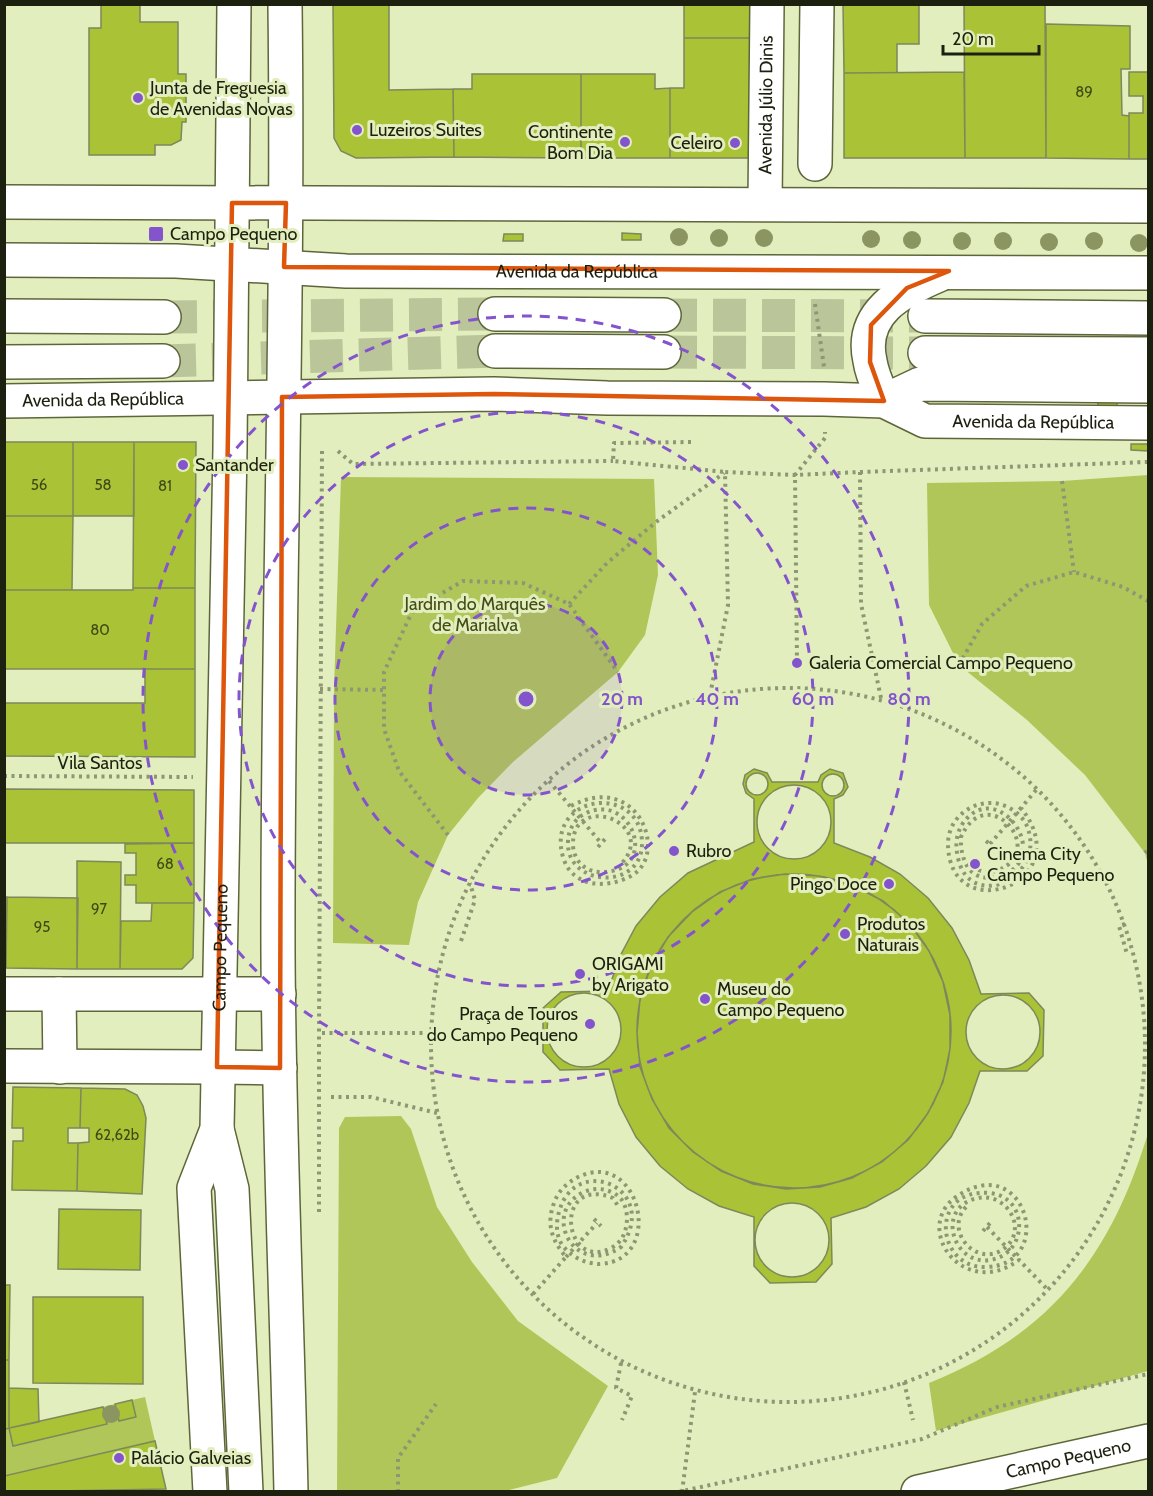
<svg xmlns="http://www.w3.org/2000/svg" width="1153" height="1496" viewBox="0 0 1153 1496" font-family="Cabin,sans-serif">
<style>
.green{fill:#b1c658}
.building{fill:#aac236;stroke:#7d885b;stroke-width:1.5;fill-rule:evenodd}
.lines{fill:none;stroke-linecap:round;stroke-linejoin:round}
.major-tunnel{stroke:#bac59a;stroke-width:33;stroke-dasharray:33 16;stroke-linecap:butt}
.minor-casing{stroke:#5d663b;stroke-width:36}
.major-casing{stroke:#5d663b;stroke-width:36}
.path{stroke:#8e9773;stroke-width:4;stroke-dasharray:3 4.5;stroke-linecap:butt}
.minor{stroke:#fff;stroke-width:33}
.major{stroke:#fff;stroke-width:33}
.path-bridge{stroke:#8e9773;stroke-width:4;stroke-dasharray:3 4.5;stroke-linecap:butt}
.tree{fill:#8b9562}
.marked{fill:none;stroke:#de560c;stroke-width:4.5;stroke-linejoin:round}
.ring{fill:none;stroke:#8454cd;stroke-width:3;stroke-dasharray:10 8}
.poi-dot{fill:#8454cd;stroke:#e2eebd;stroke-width:2}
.labels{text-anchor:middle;stroke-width:6;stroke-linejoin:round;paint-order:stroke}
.number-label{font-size:15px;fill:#404818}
.poi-label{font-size:18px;fill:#1c200e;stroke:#e2eebd;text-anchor:start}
.street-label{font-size:18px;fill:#1c200e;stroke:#e2eebd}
.park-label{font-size:18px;fill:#434c17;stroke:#e2eebd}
.centre{fill:#8454cd;stroke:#e2eebd;stroke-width:3}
.ring-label{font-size:18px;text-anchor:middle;font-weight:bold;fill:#8454cd;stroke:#e2eebd;stroke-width:6;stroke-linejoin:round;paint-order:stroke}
</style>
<rect width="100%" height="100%" fill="#e2eebd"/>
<!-- green -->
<path class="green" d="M1148 475V865L1145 853 1085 775 1027 720 959 665 929 605 927 483 1062 481Z
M341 477 654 479 658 575 645 635 618 672 513 762 478 798 448 835 418 902 409 945 333 943 334 689Z
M401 1116 411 1129 437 1207 472 1262 518 1321 608 1386 557 1478 505 1491H337L339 1128 345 1117Z
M1148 1133V1371L936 1431 929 1383C1050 1335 1111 1256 1148 1133Z
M145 1397 155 1441 5 1476 4 1430Z"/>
<!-- building -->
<path class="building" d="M101 4H140V22H178V74H186V122H182L181 140 171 145H155V155H89V28H101Z
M333 4H389V90L453 89 454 157 356 158 341 151 334 138Z
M684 4H751V38H684Z
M843 4H919V44H897V73H844Z
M964 4H1045L1046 158H965Z
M1046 24 1130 26V69H1121L1122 115 1129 116V159L1046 158Z
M684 38H751L750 158H670V88H684Z
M964 72 965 158H844V73Z
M1129 72H1148V159H1129V113H1143V96H1129Z
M472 74H581V158L454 157 453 89H472Z
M581 74H655V89L670 88V158H581Z
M622 233 641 234V240H622Z
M504 234H523V241H503Z
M1098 399 1117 400V406H1098Z
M4 442H73V516H4Z
M73 442H134V516H73Z
M134 442H196L195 588H133Z
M1131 444H1148V451L1131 450Z
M4 516H73L72 590H4Z
M133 588H195V669H4V590H133Z
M145 669H195V757L4 756V703H145Z
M754 769 767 773 772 782H818L821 775 830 769 843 773 848 787 843 795 834 799V843L870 857 900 874 928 898 952 928 969 960 981 994 1029 993 1044 1010 1043 1056 1027 1071H980L969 1103 951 1137 926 1166 899 1189 866 1207 831 1218 832 1264 816 1282 770 1283 754 1266V1217L719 1206 688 1189 660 1166 636 1137 619 1104 609 1069 560 1070 543 1052V1008L561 992 608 991 619 958 636 926 660 897 688 873 754 842V799L746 793 743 784 745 775ZM785 874 819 876 852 885 883 901 909 923 929 951 943 982 950 1015V1049L943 1082 928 1113 908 1140 882 1162 852 1178 820 1187 786 1189 753 1184 721 1171 693 1152 669 1128 652 1099 640 1067 637 1033 640 999 651 966 668 937 692 912 720 892 752 879Z
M746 784a11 11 0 1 1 22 0a11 11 0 1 1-22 0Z
M822 785a11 11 0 1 1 22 0a11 11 0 1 1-22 0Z
M757 822a37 37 0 1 1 74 0a37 37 0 1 1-74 0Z
M4 789 194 790V843H4Z
M194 843V903H136V885H125V875H136V853H125V844Z
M77 861 121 862 120 969H77Z
M637 1031a157 157 0 1 1 314 0a157 157 0 1 1-314 0Z
M4 897H7L6 968H4Z
M7 897 78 898 77 969 6 968Z
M152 903H194L193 958 182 969H120L121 921H151Z
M547 1030a37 37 0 1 1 74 0a37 37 0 1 1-74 0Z
M966 1032a37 37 0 1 1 74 0a37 37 0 1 1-74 0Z
M13 1087 81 1088 80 1128H68V1143H78L77 1191 12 1190 13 1141H23V1128H12Z
M81 1088 125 1089 137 1095 143 1106 146 1118 142 1194 77 1191 78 1143 89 1142V1128H80Z
M755 1240a37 37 0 1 1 74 0a37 37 0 1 1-74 0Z
M59 1209 141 1210 140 1270 58 1269Z
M4 1285H10L9 1360H4Z
M33 1297H143V1384L33 1383Z
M4 1360H9V1428L4 1430Z
M9 1388 38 1389 39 1422 9 1428Z
M132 1400 136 1417 119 1421 115 1404Z
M103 1407 107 1424 13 1446 9 1428Z
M155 1441 166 1489 4 1492V1476Z"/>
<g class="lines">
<!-- major-tunnel -->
<path class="major-tunnel" d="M664 315 925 316
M164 317 495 314
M664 352 925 353
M163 361 495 351"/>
<defs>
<g id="minor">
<path d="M815 164 817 4"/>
<path d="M4 202 1148 206"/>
<path id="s1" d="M765 204 767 4"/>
<path d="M884 401 920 384 1148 386"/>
<path d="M4 994H218"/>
<path d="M59 994 60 1067"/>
<path d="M4 1066 217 1067"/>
<path id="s2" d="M918 1492 1148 1441"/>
</g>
<g id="major">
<path d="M285 4C289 321 277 637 278 954 279 1133 287 1312 291 1492"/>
<path id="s3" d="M4 260 176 261 346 271 1148 273"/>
<path d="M495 314 664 315"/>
<path d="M4 316 164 317"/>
<path d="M925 316 1148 318"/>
<path d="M495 351 664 352"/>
<path d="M925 353 1148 354"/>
<path d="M4 362 163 361"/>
<path id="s4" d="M4 401 494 394 607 398 824 399 884 401 925 421 1148 423"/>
<path d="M884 401C879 389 872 375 870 361 859 313 901 291 939 275"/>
<path d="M218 994H279"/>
<path d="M217 1067 280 1068"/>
<path d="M217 1129 232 1189 246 1492"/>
<path id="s5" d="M210 1492 194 1188 217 1129 230 449 234 4"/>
</g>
</defs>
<!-- minor casing -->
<use href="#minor" class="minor-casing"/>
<!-- major casing -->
<use href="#major" class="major-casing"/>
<!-- path -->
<path class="path" d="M815 304 824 367
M691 442 614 443 613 461 725 472
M322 451 319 1033H431
M338 451 353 464 613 461
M860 472 1148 462
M1062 481 1074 572
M569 604 607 563 656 522 724 473
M797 663 795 475 825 438V432
M959 665 982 624 1026 586 1074 572 1123 587 1148 601
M431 1045a357 357 0 1 1 714 0a357 357 0 1 1-714 0Z
M320 689 384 690
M710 695 728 605 725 472 795 475 860 472 861 604 881 698
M4 776 193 777
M571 806C638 770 670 855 631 876 607 889 572 888 563 857 545 795 639 782 642 841 644 892 566 887 568 842 568 830 575 818 586 813 630 793 657 862 612 871 605 872 598 873 590 870 580 866 574 857 573 846 571 790 660 823 621 864
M448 835 399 771 384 729V672L413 610 463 581 523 583 569 604 618 672
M986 841 994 847
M598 847 605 839
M1145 853 1148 849
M972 866C979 872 989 874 998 870 1049 851 987 779 961 837 960 859 969 882 995 877 1059 864 999 774 963 823 956 834 955 845 958 858 970 914 1050 876 1026 824 1019 811 1003 802 988 803 967 804 948 821 948 844 949 930 1081 883 1021 808L1037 789
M1125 924 1119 926 1127 954
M461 941 475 900 470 883
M331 1097H371L437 1113
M966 1207C944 1230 975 1267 1002 1250 1030 1232 1008 1192 978 1198 934 1207 953 1266 990 1260 1029 1254 1029 1196 989 1193 928 1188 936 1269 986 1267 1058 1265 1025 1148 956 1197 912 1228 963 1301 1019 1260L1048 1290
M319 1212V1033
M594 1219 601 1226
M983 1231 990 1223
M533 1294 566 1257C552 1240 546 1225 554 1203 558 1191 567 1183 578 1177 640 1147 666 1261 600 1264 585 1264 569 1256 561 1243 556 1234 556 1222 559 1212 575 1152 662 1188 621 1247 574 1279 540 1212 584 1192 593 1188 603 1188 611 1192 622 1196 626 1205 627 1217 627 1230 623 1242 611 1248 563 1273 552 1174 613 1198L618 1206
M621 1363 616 1388 632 1396 622 1420
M904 1382 913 1420
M398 1492V1458L436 1404
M678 1492 922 1439 997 1407 1148 1374
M682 1492 695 1392"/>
<!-- minor -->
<use href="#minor" class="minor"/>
<!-- major -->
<use href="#major" class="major"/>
<!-- path-bridge -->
<path class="path-bridge" d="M549 781 601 843
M990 844 1021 808
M987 1227 1019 1260
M566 1257 597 1223"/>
</g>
<!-- trees -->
<g class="tree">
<circle cx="679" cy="237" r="9"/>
<circle cx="719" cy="238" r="9"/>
<circle cx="764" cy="238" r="9"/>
<circle cx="871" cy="239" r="9"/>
<circle cx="912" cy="240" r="9"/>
<circle cx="962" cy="241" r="9"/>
<circle cx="1003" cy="241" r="9"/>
<circle cx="1094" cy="241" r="9"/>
<circle cx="1049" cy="242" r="9"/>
<circle cx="1139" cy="243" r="9"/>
<circle cx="111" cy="1414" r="9"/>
</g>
<!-- marked area -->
<path class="marked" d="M232 203H286L284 267 949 271 907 288 871 325 870 362 884 401 494 394 282 397 280 1068 217 1067Z"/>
<!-- distance rings -->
<circle cx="526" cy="699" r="96" fill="#8454cd" fill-opacity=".12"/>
<g class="ring">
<circle cx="526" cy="699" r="96"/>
<circle cx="526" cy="699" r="191"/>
<circle cx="526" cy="699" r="287"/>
<circle cx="526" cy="699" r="383"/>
</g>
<!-- markers -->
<g class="poi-dot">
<circle cx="138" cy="98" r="6"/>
<circle cx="357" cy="130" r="6"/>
<circle cx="625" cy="142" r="6"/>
<circle cx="735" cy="143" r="6"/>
<rect x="148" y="226" width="16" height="16" rx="3"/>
<circle cx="183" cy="465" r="6"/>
<circle cx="797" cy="663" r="6"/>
<circle cx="674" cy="851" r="6"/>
<circle cx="975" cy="864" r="6"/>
<circle cx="889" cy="884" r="6"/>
<circle cx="845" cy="934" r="6"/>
<circle cx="580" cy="974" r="6"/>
<circle cx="705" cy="999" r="6"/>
<circle cx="590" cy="1024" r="6"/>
<circle cx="119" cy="1458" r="6"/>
</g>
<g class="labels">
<!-- number labels -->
<g class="number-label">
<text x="1084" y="97">89</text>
<text x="39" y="490">56</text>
<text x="103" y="490">58</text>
<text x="165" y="491">81</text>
<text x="100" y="635">80</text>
<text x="165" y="869">68</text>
<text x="99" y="914">97</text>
<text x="42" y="932">95</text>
<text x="117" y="1140">62,62b</text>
</g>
<!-- poi labels -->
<g class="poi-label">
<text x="150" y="94">Junta de Freguesia<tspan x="150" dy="21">de Avenidas Novas</tspan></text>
<text x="369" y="136">Luzeiros Suites</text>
<text x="613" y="138" text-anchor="end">Continente<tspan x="613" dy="21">Bom Dia</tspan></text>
<text x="723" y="149" text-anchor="end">Celeiro</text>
<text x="170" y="240">Campo Pequeno</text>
<text x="195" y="471">Santander</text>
<text x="809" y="669">Galeria Comercial Campo Pequeno</text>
<text x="686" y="857">Rubro</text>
<text x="987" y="860">Cinema City<tspan x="987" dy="21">Campo Pequeno</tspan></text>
<text x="877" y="890" text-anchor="end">Pingo Doce</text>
<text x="857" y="930">Produtos<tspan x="857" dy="21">Naturais</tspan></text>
<text x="592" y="970">ORIGAMI<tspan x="592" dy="21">by Arigato</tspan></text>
<text x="717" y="995">Museu do<tspan x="717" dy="21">Campo Pequeno</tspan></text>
<text x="578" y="1020" text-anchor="end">Praça de Touros<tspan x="578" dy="21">do Campo Pequeno</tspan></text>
<text x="131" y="1464">Palácio Galveias</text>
</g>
<!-- street labels -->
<g class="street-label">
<text dy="6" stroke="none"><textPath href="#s1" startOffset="99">Avenida Júlio Dinis</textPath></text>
<text dy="6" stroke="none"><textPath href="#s3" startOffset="573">Avenida da República</textPath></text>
<text dy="6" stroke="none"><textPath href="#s4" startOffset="99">Avenida da República</textPath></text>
<text dy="6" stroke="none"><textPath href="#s4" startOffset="1034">Avenida da República</textPath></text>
<text x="100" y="769">Vila Santos</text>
<text dy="6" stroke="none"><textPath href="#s5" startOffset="549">Campo Pequeno</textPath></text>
<text dy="6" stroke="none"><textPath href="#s2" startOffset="154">Campo Pequeno</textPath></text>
</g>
<!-- park labels -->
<g class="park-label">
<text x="475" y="610">Jardim do Marquês<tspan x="475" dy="21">de Marialva</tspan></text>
</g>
</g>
<circle cx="526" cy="699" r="9" class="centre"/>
<g class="ring-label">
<text x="622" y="705">20 m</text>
<text x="717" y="705">40 m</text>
<text x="813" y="705">60 m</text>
<text x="909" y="705">80 m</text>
</g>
<!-- border -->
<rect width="1153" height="1496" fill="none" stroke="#1c200e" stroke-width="12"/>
<!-- scale -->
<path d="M943 45v9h96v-9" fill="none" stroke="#1c200e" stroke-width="3"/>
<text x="952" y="45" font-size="18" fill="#1c200e" stroke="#e2eebd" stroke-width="4.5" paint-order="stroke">20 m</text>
</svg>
